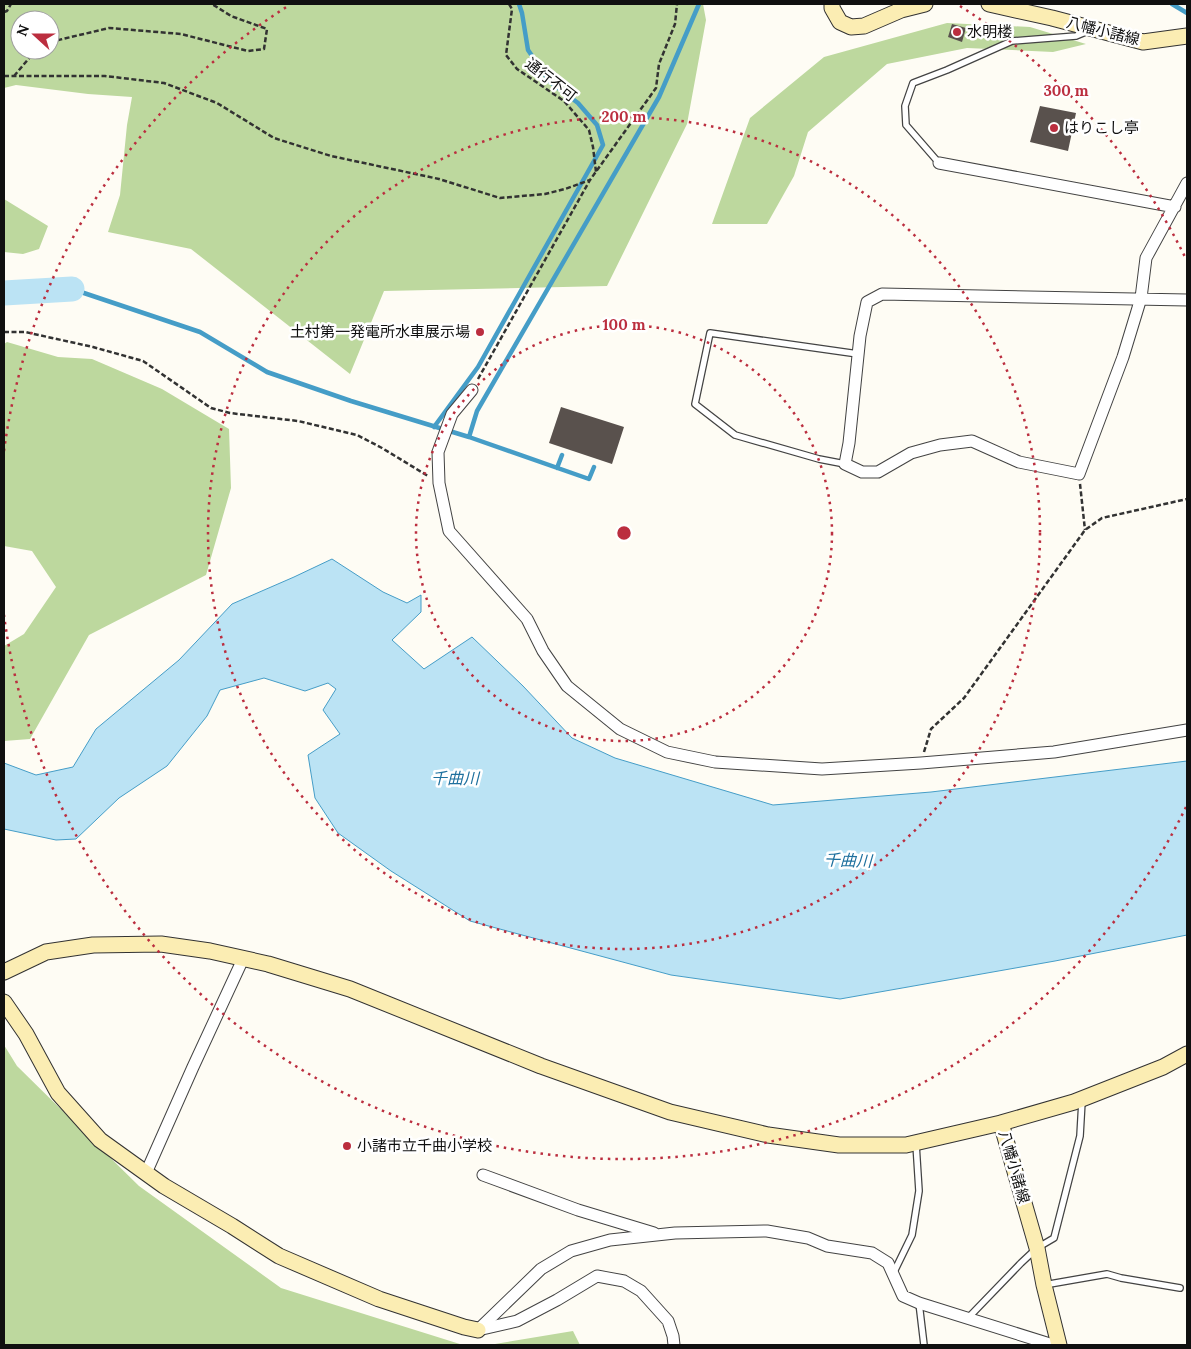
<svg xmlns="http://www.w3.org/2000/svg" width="1191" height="1349" viewBox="0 0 1191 1349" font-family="Lora,'Noto Sans JP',serif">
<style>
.forest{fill:#bdd89e;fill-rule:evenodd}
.water{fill:#bbe3f4;stroke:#459dc7}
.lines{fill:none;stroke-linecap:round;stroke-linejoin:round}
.stream{stroke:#459dc7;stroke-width:4.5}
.river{stroke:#bbe3f4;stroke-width:25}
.building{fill:#59514d}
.lane-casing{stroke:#434343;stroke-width:8}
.street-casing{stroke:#434343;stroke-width:13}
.secondary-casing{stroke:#323232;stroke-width:17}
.path{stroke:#323232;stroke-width:2.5;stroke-dasharray:5 2.5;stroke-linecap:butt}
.lane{stroke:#fff;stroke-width:5.5}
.street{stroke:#fff;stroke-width:11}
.secondary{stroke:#fbedb3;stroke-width:15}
.ring{fill:none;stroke:#bb2e3f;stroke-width:2.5;stroke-dasharray:2.5 5}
.poi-dot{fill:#bb2e3f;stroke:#fff;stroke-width:2}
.labels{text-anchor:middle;stroke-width:5;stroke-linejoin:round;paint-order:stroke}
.street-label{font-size:15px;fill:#101010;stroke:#fff}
.poi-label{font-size:15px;fill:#101010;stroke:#fff;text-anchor:start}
.water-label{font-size:16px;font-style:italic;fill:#1e709e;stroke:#fff}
.centre{fill:#bb2e3f;stroke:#fff;stroke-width:2.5}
.ring-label{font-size:15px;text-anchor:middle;font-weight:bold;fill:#bb2e3f;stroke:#fff;stroke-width:5;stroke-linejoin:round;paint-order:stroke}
</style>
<rect width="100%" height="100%" fill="#fefcf4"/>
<!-- forest -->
<path class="forest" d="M4 4H703L706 20 687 124 607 286 384 291 350 374 191 249 108 232 120 195 127 125 132 97 88 94 16 85 4 88ZM20 20H50V50H20Z
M947 23 1030 27 1086 44 1053 52 967 48 887 64 808 132 794 176 767 224H712L750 118 824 57Z
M4 199 48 226 39 249 23 254 4 252Z
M7 342 58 357 92 359 162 389 229 429 231 488 206 575 89 635 30 739 4 741V646L24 634 56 587 32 551 4 546V344Z
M4 1045 17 1066 139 1186 281 1288 463 1345H4Z
M573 1331 580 1345H489Z"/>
<!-- water -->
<path class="water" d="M332 559 383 592 407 603 421 595V612L392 640 424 669 472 637 523 686 572 738 615 758 773 805 931 792 1187 761V935L1055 961 840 999 671 975 470 921 391 871 338 833 315 798 308 755 340 734 323 710 336 689 328 683 305 691 264 678 220 690 207 716 167 766 119 798 76 839 56 840 4 829V763L36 775 73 767 96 729 179 660 232 604 294 577Z"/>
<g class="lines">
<!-- stream -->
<path class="stream" d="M1172 4 1187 13
M72 289 200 332 267 372 351 401 469 437 589 479 594 467
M434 427 478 367 603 145 597 125 578 103 550 82 528 50 522 13 519 4
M469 437 477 411 659 97 699 4
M557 468 562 455"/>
<!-- river -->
<path class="river" d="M4 293 72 289"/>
</g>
<!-- building -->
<path class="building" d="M952 24 966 28 962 42 948 37Z
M1040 106 1076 113 1068 151 1030 142Z
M561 407 624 427 612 464 549 443Z"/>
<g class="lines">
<defs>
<path id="lane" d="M939 163 906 125 905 106 913 83 947 70 1012 41 1076 36 1088 31
M845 464 819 459 735 435 695 404 710 333 858 354
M894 1272 912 1235 919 1191 916 1144
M1044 1285 1107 1274 1121 1278 1180 1288
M919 1303 924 1345
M968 1318 1021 1263 1037 1248 1054 1238 1080 1136 1082 1101"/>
<path id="street" d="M939 163 1175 207
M1187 183 1146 258 1141 298 1123 357 1079 474 1019 462 972 441 940 445 911 453 878 472H862L845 464 849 443 860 336 867 302 882 294 1187 300
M472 390 452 414 438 452 439 483 449 531 527 619 543 651 567 686 620 729 667 752 715 762 822 769 921 763 1054 752 1187 730
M146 1173 193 1067 243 959
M483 1175 578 1210 654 1233
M478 1330 541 1269 571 1251 610 1240 675 1233 767 1231 808 1238 827 1246 872 1253 888 1263 903 1296 919 1303 1053 1345
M478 1330 517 1321 557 1300 597 1276 624 1281 641 1291 668 1321 673 1336 674 1345"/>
<path id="secondary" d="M832 4V8L840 22 851 27 864 26 901 10 925 4
M989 4 1052 18 1143 42 1187 36
M4 972 46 952 93 945 161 944 210 951 268 964 350 989 541 1066 670 1112 768 1135 839 1145H906L1001 1123 1074 1102 1163 1067 1187 1054
M4 1002 26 1034 58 1093 100 1140 164 1186 232 1226 279 1256 379 1299 464 1327 478 1330
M1001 1123 1037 1248 1044 1285 1059 1345"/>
</defs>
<!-- lane casing -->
<use href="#lane" class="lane-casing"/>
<!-- street casing -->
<use href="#street" class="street-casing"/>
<!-- secondary casing -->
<use href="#secondary" class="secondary-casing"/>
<!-- path -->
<path class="path" d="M509 4 512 9 506 55 517 69 564 101 589 130 593 147 596 172
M4 12 7 11 11 4
M50 42 109 28 181 34 248 51 264 49 267 29 231 16 212 4
M4 76H105L164 83 217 103 274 138 331 156 439 179 500 198 545 194 565 189 590 180
M14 76 36 50
M4 332H25L93 347 143 361 211 408 230 413 298 421 357 435 382 448 428 476
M478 379 590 180 656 88 659 64 675 24 677 4
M1080 484 1085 530
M924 752 931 729 964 698 1085 530 1102 518 1187 499"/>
<!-- lane -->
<use href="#lane" class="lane"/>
<!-- street -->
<use href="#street" class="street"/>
<!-- secondary -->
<use href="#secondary" class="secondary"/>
</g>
<!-- distance rings -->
<g class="ring">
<circle cx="624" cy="533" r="208"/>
<circle cx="624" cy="533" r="416"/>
<path d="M1186 807A625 625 0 0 1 4 615M4 451A625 625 0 0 1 288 6M960 6A625 625 0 0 1 1186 259"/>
</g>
<!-- markers -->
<g class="poi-dot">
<circle cx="957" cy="32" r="5"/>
<circle cx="1054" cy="128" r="5"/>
<circle cx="480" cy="332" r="5"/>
<circle cx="347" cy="1146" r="5"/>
</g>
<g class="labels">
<!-- street labels -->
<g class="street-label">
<text transform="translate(1103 31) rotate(14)" y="5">八幡小諸線</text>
<text transform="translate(551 80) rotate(38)" y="5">通行不可</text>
<text transform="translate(1014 1167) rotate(74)" y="5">八幡小諸線</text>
</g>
<!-- poi labels -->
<g class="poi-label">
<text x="967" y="37">水明楼</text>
<text x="1064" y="133">はりこし亭</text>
<text x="470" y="337" text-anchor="end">土村第一発電所水車展示場</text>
<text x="357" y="1151">小諸市立千曲小学校</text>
</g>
<!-- water labels -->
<g class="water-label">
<text x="455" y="784">千曲川</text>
<text transform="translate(848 860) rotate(2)" y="6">千曲川</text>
</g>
</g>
<circle cx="624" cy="533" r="8" class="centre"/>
<g class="ring-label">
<text x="1066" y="96">300 m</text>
<text x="624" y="122">200 m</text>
<text x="624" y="330">100 m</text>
</g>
<!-- border -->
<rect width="1191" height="1349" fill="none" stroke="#101010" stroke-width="10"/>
<!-- north arrow -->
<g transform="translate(35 35) rotate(291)"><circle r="24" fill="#ffffff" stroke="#9f9f9f"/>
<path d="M0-4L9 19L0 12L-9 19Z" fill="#bb2e3f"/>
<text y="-8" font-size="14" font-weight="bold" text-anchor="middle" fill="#101010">N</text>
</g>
</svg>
